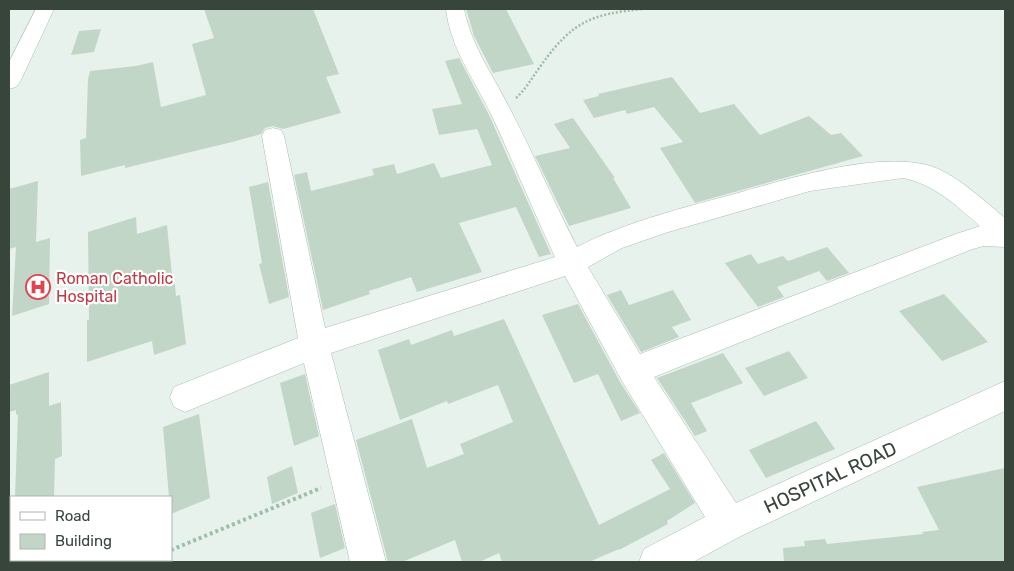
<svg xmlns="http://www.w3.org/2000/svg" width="1014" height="571" viewBox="0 0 1014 571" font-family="Rubik,sans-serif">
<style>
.building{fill:#c1d6c7}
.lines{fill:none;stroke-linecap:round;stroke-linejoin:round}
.minor-casing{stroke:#abbdb1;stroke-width:1}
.path-far1{stroke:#9dbea8;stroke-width:2.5;stroke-dasharray:2 2;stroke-linecap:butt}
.path{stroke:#9dbea8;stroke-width:4;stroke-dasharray:3 3;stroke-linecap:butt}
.minor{fill:#fff;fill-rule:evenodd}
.labels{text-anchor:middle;stroke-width:4.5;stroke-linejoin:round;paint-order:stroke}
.health-label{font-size:16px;fill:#be3a42;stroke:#fff;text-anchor:start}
.near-street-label{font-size:19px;fill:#37453b;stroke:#fff}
</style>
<rect width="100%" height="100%" fill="#e7f2ec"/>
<!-- building -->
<path class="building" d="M204 9H313L339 74 326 77 341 113 283 129 273 126 265 128 261 134 232 142 125 168V165L81 176 80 140 86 138 88 79 90 71 136 66 153 62 161 107 206 95 192 44 214 38Z
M466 9H506L534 64 493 73 474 36Z
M101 29 94 52 71 55 79 31Z
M459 58 489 115 551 254 539 257 516 207 459 223 482 272 417 292 411 277 369 291 370 294 323 310 294 175 307 172 311 191 374 175 372 169 394 164 397 174 434 163 441 178 492 165 477 129 439 135 432 109 462 104 445 61Z
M672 77 700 113 734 104 760 135 809 116 831 135 841 133 863 156 695 203 660 148 683 142 654 107 627 114 625 110 594 118 583 100 599 96 598 94Z
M573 118 615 178H613L631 208 569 226 535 156 570 148 554 124Z
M38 181 36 242 50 238 49 304 12 316 16 247 9 249V189Z
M268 182 289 297 269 304 259 264 262 263 249 187Z
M136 217 137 234 167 225 172 275H174L176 296 180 295 186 344 154 355 152 341 87 362V320H89L88 232Z
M827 247 849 273 827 281 819 271 777 287 784 297 758 307 725 263 751 254 758 264 783 256 788 261Z
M621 290 629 305 673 290 691 320 672 327 679 337 641 352 607 295Z
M944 294 988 342 942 361 899 311Z
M578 304 620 382 640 413 621 421 598 374 574 383 542 315Z
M504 319 599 525 670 489 651 460 664 453 695 503 667 521 668 524 619 550V549L589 562H502L499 553 479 562H462L455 540 402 562H388L356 440 412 419 427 468 464 454 460 444 513 422 498 385 448 404 447 401 400 420 378 350 409 339 411 345 452 330 454 336Z
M789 351 808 378 764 396 745 368Z
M723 353 743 383 691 403 707 431 695 436 657 378Z
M49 372V406L61 402 62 456 55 459 54 497H15L18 414 16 415V410L9 412V385Z
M305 374 319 436 294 446 280 383Z
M199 414 210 498 171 514V497H169L163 427Z
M816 421 835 449 766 478 749 450Z
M292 466 298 493 272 504 267 477Z
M1005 468V562H784L783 548 805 546 804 541 825 539 827 544 923 534 922 532 939 530 917 487Z
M335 504 345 548 320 558 311 513Z"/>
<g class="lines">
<defs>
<path id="minor" d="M36 9H54L20 82 16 87 9 89V62Z
M446 9H464C472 48 495 78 512 113 535 157 554 203 577 247 628 221 683 208 738 193 791 178 874 152 927 165 954 172 983 200 1005 218V247L983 246 970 250 654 377 736 503 1005 381V411L741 536 693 562H639L644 549 705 517 622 381 565 276 331 353 386 562H350L304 363 185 412 174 407 170 397 174 387 298 338 262 136 265 130 273 128 281 130 284 136 325 328 555 257C533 210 513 161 491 114 474 79 450 47 446 9ZM903 178C934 184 957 206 980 226L956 234 640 354 588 267 622 248 665 233 810 191Z"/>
</defs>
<!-- minor casing -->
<use href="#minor" class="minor-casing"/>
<!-- path-far1 -->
<path class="path-far1" d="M516 98C527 88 533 76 542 64 573 21 592 14 643 9"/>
<!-- path -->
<path class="path" d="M171 550 321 488
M143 562 149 560"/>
<!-- minor -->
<use href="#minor" class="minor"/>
</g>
<!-- icons -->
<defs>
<symbol id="hospital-ring" viewBox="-11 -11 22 22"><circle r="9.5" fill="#fff" stroke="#e0444e" stroke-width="1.5"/><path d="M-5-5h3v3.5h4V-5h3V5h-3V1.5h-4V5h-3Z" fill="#e0444e"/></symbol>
</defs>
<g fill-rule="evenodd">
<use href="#hospital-ring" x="24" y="273" width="28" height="28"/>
</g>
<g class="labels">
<!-- health labels -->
<g class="health-label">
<text x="56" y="284">Roman Catholic<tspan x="56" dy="18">Hospital</tspan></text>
</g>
<!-- near-street labels -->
<g class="near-street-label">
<text transform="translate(830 477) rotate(-25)" y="7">HOSPITAL ROAD</text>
</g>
</g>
<!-- border -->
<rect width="1014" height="571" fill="none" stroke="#37453b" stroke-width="20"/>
<!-- legend -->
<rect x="10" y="496" width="162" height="65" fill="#ffffff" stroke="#afb5b1"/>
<rect x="20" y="512" width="25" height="8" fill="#ffffff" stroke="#afb5b1"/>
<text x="55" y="521" font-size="15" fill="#37453b">Road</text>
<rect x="20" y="534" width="25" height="15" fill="#c1d6c7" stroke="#afb5b1"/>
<text x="55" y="546" font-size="15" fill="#37453b">Building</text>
</svg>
